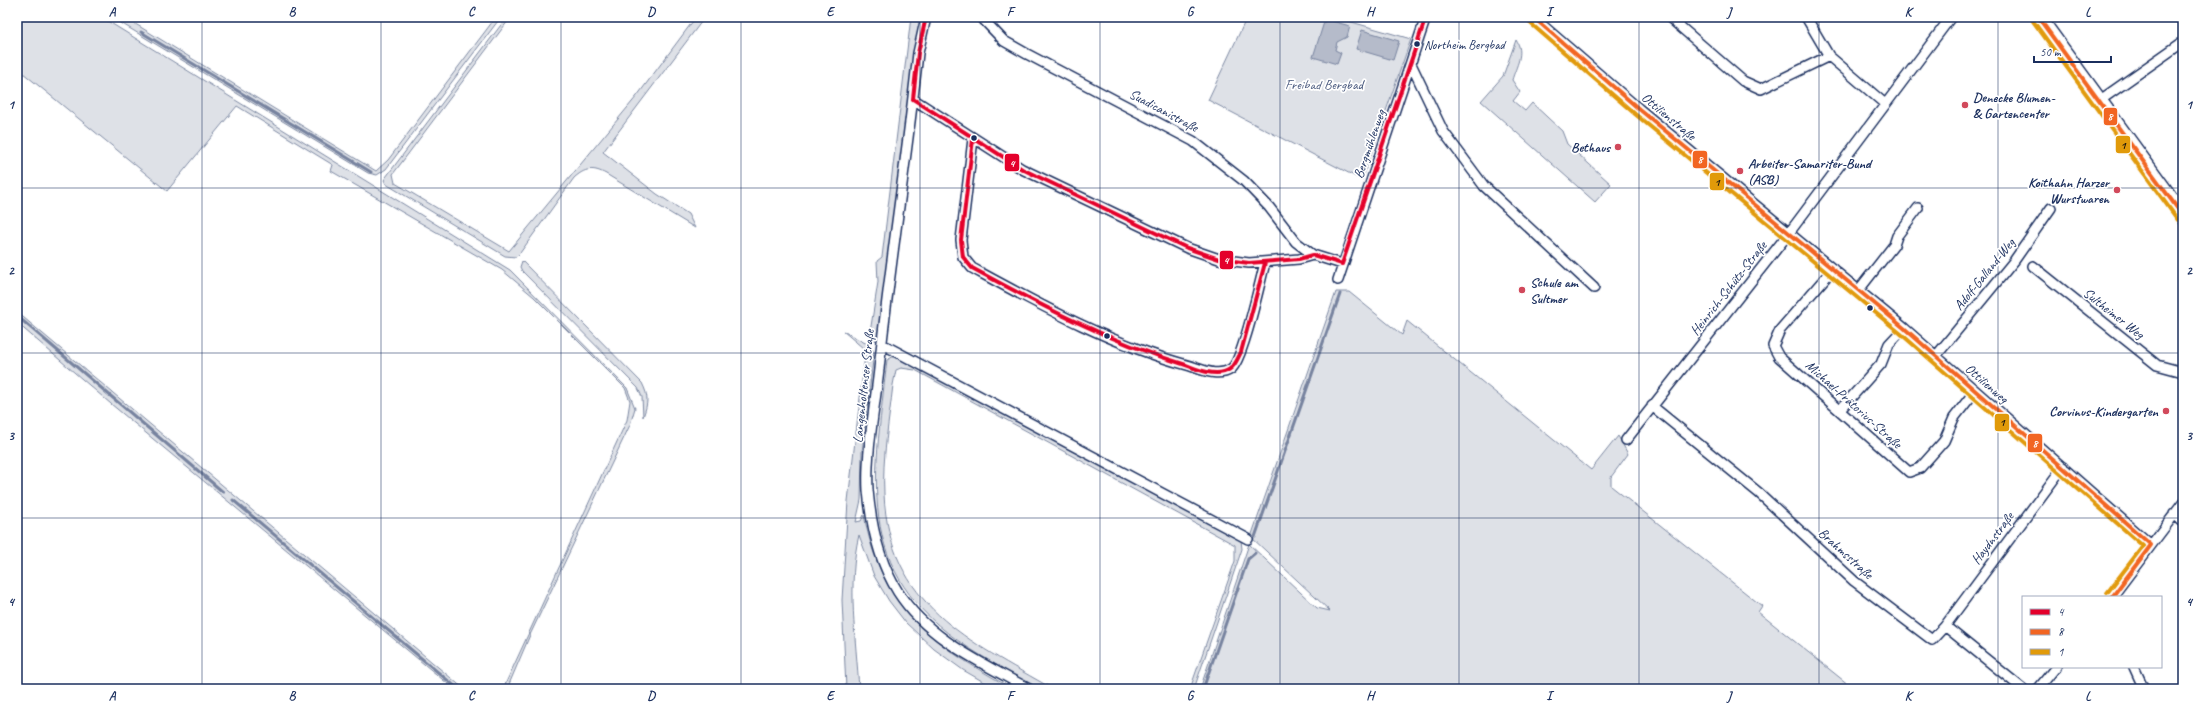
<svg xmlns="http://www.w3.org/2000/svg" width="2200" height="706" viewBox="0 0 2200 706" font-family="Caveat,sans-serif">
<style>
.green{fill:#dee1e7;stroke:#7c88a2}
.water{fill:#b5bbca;stroke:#77839f}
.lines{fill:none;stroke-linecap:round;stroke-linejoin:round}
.stream{stroke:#77839f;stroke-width:3}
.minor-casing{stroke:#1b2f5e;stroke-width:12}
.primary-casing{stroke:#1b2f5e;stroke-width:18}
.minor{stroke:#fff;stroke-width:9}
.primary{stroke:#fff;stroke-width:15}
.bus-1-casing{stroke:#fff;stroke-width:7}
.bus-2-casing{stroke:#fff;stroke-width:7}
.bus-3-casing{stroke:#fff;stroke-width:7}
.bus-1{stroke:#e4002b;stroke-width:4}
.bus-2{stroke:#f26522;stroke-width:4}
.bus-3{stroke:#e19a09;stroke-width:4}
.grid{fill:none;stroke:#1b2f5e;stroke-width:1;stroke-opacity:0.55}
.bus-dot{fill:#1b2f5e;stroke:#fff;stroke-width:1.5}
.poi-dot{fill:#d1495b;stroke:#fff;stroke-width:1.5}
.labels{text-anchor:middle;stroke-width:3.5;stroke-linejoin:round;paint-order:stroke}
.bus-label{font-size:13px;fill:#1b2f5e;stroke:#fff;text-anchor:start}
.park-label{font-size:14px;fill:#4c5c80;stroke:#fff}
.poi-label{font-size:14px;font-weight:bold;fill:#1b2f5e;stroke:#fff;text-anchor:start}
.street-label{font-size:14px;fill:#1b2f5e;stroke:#fff}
.line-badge{stroke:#fff;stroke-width:1.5}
.badge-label{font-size:11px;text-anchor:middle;font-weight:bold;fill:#fff}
.pale-badge-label{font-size:11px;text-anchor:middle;font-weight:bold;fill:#111}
.neatline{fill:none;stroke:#1b2f5e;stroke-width:1.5}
.grid-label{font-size:13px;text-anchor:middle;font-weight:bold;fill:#1b2f5e}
</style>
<rect width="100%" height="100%" fill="#fff"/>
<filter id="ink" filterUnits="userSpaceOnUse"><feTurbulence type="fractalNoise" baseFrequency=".025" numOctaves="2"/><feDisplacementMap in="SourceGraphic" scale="8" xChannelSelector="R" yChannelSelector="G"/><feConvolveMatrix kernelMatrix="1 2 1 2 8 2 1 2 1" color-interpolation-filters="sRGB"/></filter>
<g filter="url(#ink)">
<!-- green -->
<path class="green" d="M17 17H101L510 270 627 388 635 408 630 425 530 635 507 689H503L627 420 630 401 625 388 534 297 502 270 331 171 333 165 237 106 167 191 17 68Z
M111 17H124L376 171 388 160 496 17H501L386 169 377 175 368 173Z
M507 17H511L393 174 395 183 509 251 637 96 696 17H705L603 152 657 194 688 214 695 228 606 174C593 167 585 168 574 178L520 253 516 257 505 256 386 184 384 180 386 177Z
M911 17 920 22 915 45 877 340 871 341 869 339 878 282 877 261 882 257Z
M1247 17H1334L1411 39 1362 180 1208 100Z
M1516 40C1525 53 1516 66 1512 80L1520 92 1513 101 1525 111 1532 103 1562 131 1567 144 1611 184 1595 202 1481 101 1503 76Z
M522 261 642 383C649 397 648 403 643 417L642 397 638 388 522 271 520 267Z
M1336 292H1349L1402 335 1407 321 1591 470 1618 436 1628 454 1611 477V486L1762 606 1758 612 1854 689H1200L1249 544 1317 608 1330 611 1251 537Z
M17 312 464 689H454L111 404 17 323Z
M843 331 869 345 874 352 862 452 861 500 856 522 861 521 864 515C882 611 932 644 1013 689H996L963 670 934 649 906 623 889 601 874 576 859 535C847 584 856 639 859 689H846L842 600 848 501 865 355 863 348Z
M896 355 1241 540 1242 549 1194 689H1190L1235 561V545L915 370 901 368 896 370 893 385C889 421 882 458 884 494 889 605 968 640 1053 689 1049 689 1044 690 1041 689 1030 687 992 662 980 655 852 578 873 488 887 360Z"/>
<!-- water -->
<path class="water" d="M1325 19 1350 26 1347 37 1337 42 1335 50 1341 53 1337 64 1313 57Z
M1362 30 1399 41 1393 60 1356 49Z"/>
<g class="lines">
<!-- stream -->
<path class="stream" d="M141 32 371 172
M17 316 223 492
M233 500 458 689
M1255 537 1340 294
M1203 689 1248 559 1255 553"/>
<defs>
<path id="minor" d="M926 17 918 53C907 158 890 263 879 369 875 406 866 452 868 490 871 525 879 562 898 592 928 639 982 663 1029 689
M981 17 1004 41 1027 54 1193 141 1244 181 1269 207 1296 242 1313 255
M1533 17 1639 109 1904 328 2151 545
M1669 17 1743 81 1761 89 1829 56
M1806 17 1829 56 1885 104
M1411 64 1443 131 1484 186 1594 288
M913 99 1022 169 1187 248 1219 259 1249 263 1299 259 1313 255 1342 264
M2099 101 2183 42
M973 139 961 240 963 257 972 268C1042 306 1110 344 1187 365 1201 369 1218 378 1231 369 1243 361 1260 281 1265 263
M2033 266 2157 365 2183 372
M1833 269 1780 330 1773 346 1779 357 1909 472 1920 468 1944 441 1954 418 1975 391
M1338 280 1426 17
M1858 291 1894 245 1897 236 1918 208
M882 344 1248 539
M1936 356 2014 261 2051 208
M1652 406 1759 493 1854 581 1932 640 1945 626 2023 689
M1840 410 1881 364 1889 344 1904 328
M1626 440 1789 233 1951 17
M2174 514 2183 522
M2112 597 2183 503
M1945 626 2063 467
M2134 667 2144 689
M2038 689 2056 667"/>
<path id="primary" d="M2038 17 2183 216"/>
</defs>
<!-- minor casing -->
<use href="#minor" class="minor-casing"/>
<!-- primary casing -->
<use href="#primary" class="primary-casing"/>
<!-- minor -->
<use href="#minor" class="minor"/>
<!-- primary -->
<use href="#primary" class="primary"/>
<defs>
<path id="bus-1" d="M913 99 1022 169 1187 248 1219 259 1249 263 1299 259 1313 255 1342 264
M913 99 918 53 926 17
M973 139 961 240 963 257 972 268C1040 305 1108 341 1183 364 1195 368 1211 376 1224 372 1234 369 1237 360 1241 352L1265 263
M1342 264 1426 17"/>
<path id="bus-2" d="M1533 17 1639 109 1904 328 2151 545 2112 597
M2038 17 2183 216"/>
<path id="bus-3" d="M2033 21 2178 220
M1529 22 1635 114 1900 333 2143 546 2107 593"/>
</defs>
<!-- bus-1 casing -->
<use href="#bus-1" class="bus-1-casing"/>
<!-- bus-2 casing -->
<use href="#bus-2" class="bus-2-casing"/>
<!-- bus-3 casing -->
<use href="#bus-3" class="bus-3-casing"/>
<!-- bus-1 -->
<use href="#bus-1" class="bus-1"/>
<!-- bus-2 -->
<use href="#bus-2" class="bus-2"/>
<!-- bus-3 -->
<use href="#bus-3" class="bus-3"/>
</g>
</g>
<!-- grid -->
<path class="grid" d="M202 17V689M381 17V689M561 17V689M741 17V689M920 17V689M1100 17V689M1280 17V689M1459 17V689M1639 17V689M1819 17V689M1998 17V689M17 188H2183M17 353H2183M17 518H2183"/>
<!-- markers -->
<g class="bus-dot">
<circle cx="1417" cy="44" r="3.5"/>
<circle cx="974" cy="138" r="3.5"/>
<circle cx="1870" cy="308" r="3.5"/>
<circle cx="1107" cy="336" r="3.5"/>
</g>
<g class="poi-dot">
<circle cx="1965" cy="105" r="4"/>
<circle cx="1618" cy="147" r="4"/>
<circle cx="1740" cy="171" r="4"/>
<circle cx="2117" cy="190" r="4"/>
<circle cx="1522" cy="290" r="4"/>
<circle cx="2166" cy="411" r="4"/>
</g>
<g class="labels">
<!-- bus labels -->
<g class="bus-label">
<text x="1424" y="49">Northeim Bergbad</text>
</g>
<!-- park labels -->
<g class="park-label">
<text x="1324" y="89">Freibad Bergbad</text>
</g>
<!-- poi labels -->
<g class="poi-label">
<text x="1973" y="102">Denecke Blumen-<tspan x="1973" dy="16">&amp; Gartencenter</tspan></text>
<text x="1610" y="152" text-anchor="end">Bethaus</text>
<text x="1748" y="168">Arbeiter-Samariter-Bund<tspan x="1748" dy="16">(ASB)</tspan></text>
<text x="2109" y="187" text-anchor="end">Koithahn Harzer<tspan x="2109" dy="16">Wurstwaren</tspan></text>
<text x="1530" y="287">Schule am<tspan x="1530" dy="16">Sultmer</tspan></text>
<text x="2158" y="416" text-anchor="end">Corvinus-Kindergarten</text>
</g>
<!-- street labels -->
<g class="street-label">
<text transform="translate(1164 110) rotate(28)" y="5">Suadicanistraße</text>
<text transform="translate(1669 116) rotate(40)" y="5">Ottilienstraße</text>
<text transform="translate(1369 144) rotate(-71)" y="5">Bergmühlenweg</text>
<text transform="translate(1984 274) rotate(-51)" y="5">Adolf-Galland-Weg</text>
<text transform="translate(1728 288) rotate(-52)" y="5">Heinrich-Schütz-Straße</text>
<text transform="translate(2114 313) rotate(38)" y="5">Sultheimer Weg</text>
<text transform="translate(1987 383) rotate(41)" y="5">Ottilienweg</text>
<text transform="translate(863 386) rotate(-84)" y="5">Langenholtenser Straße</text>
<text transform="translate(1854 404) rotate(42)" y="5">Michael-Prätorius-Straße</text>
<text transform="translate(1992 538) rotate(-53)" y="5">Haydnstraße</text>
<text transform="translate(1846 553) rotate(42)" y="5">Brahmsstraße</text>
</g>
</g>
<g class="line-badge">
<rect x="2103" y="107" width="15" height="19" rx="4" fill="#f26522"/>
<rect x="2115" y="135" width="16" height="19" rx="4" fill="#e19a09"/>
<rect x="1692" y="150" width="16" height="19" rx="4" fill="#f26522"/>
<rect x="1004" y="153" width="16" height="19" rx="4" fill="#e4002b"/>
<rect x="1709" y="172" width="16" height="19" rx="4" fill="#e19a09"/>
<rect x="1219" y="250" width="15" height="20" rx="4" fill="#e4002b"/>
<rect x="1994" y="413" width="16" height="19" rx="4" fill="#e19a09"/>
<rect x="2027" y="433" width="16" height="20" rx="4" fill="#f26522"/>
</g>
<g class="badge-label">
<text x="2110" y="120">8</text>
<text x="1700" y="163">8</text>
<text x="1012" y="167">4</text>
<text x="1226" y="264">4</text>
<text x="2035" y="447">8</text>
</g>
<g class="pale-badge-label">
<text x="2123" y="149">1</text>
<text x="1717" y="186">1</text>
<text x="2002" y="426">1</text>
</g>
<!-- margin -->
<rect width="2200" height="706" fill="none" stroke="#fff" stroke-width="44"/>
<!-- legend -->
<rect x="2022" y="596" width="140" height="72" fill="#ffffff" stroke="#a4acbf"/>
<rect x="2030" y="609" width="20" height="6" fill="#e4002b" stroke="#a4acbf"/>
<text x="2058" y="616" font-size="12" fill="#1b2f5e">4</text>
<rect x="2030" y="629" width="20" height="6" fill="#f26522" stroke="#a4acbf"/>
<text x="2058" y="636" font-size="12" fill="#1b2f5e">8</text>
<rect x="2030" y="649" width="20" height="6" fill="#e19a09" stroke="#a4acbf"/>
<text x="2058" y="656" font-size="12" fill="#1b2f5e">1</text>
<!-- scale -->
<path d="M2034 56v6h77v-6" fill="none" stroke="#1b2f5e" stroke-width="2"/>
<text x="2040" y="56" font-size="12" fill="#1b2f5e" stroke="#ffffff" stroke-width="3" paint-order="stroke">50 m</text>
<rect x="22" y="22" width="2156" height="662" class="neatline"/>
<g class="grid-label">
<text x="112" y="16">A</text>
<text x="292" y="16">B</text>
<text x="471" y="16">C</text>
<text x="651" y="16">D</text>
<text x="830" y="16">E</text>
<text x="1010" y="16">F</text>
<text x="1190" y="16">G</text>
<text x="1370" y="16">H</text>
<text x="1549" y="16">I</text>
<text x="1729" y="16">J</text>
<text x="1908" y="16">K</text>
<text x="2088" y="16">L</text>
<text x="11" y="109">1</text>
<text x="2189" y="109">1</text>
<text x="11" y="275">2</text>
<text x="2189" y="275">2</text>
<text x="11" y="440">3</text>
<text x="2189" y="440">3</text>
<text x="11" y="606">4</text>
<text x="2189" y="606">4</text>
<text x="112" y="700">A</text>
<text x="292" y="700">B</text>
<text x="471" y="700">C</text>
<text x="651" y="700">D</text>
<text x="830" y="700">E</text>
<text x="1010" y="700">F</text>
<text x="1190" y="700">G</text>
<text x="1370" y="700">H</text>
<text x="1549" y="700">I</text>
<text x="1729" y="700">J</text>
<text x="1908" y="700">K</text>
<text x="2088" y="700">L</text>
</g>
</svg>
